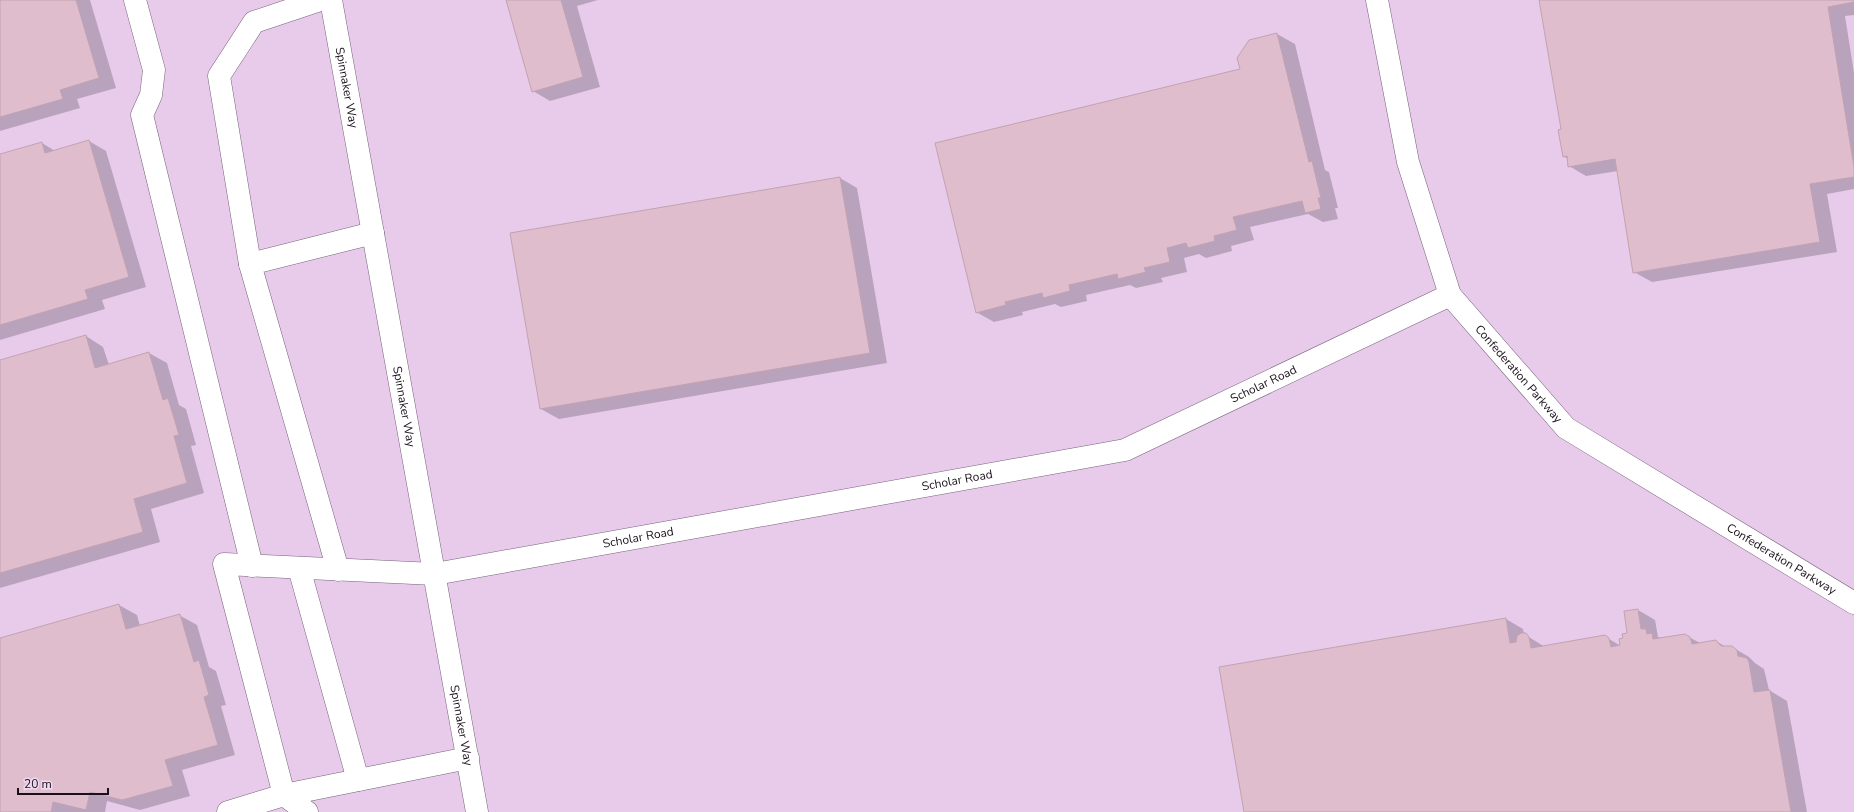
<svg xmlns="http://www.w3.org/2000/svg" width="1854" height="812" viewBox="0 0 1854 812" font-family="'Nunito Sans',sans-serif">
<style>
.built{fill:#e8cbeb}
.shadow{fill:#0003}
.building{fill:#dfbdcc;stroke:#c2a2b1}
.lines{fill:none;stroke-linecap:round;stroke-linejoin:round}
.minor-casing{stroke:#766279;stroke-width:23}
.minor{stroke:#fff;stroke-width:22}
.labels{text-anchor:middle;stroke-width:4;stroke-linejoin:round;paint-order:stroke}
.street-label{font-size:12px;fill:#19111a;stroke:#f0d9f3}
</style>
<rect width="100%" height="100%" fill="#f0d9f3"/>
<!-- built -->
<path class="built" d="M0 0H1854V812H0Z"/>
<!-- shadow -->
<path class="shadow" d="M0 0H90L116 88 77 99 80 108 0 131Z
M507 0H598L577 6 600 87 550 101 533 91Z
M1540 0H1854V15L1845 16 1854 73V189L1827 194 1837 252 1652 282 1634 272 1618 171 1586 176 1569 166 1568 159 1563 156 1562 130Z
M1277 34 1295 44 1325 170 1329 172 1338 208H1335L1338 219 1323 222 1308 214 1250 227 1254 240 1231 246 1232 251 1206 258 1199 254 1184 258 1187 272 1161 278 1163 282 1136 288 1130 285 1086 295 1087 301 1061 307 1055 304 1022 312 1023 315 994 322 976 312 1242 70Z
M89 141 106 151 146 287 102 300 105 309 0 340V155L42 143 55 151Z
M840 178 857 188 887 363 559 419 541 409Z
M86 336 103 347 109 365 149 353 167 363 179 405 186 409 196 445 191 446 204 493 151 509 160 542 0 588V361Z
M119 605 137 615 140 626 179 615 197 625 209 667 216 671 226 705 221 706 235 755 182 770 190 796 140 810 107 801 105 812H0V639Z
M1638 610 1655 620 1658 637 1661 638 1685 635 1700 643 1716 641 1726 647H1732L1749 657 1755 663 1764 669 1769 690 1787 701 1807 812H1245L1506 619 1523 629 1524 634 1545 647 1609 639 1621 646 1628 633Z"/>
<!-- building -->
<path class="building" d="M0 0H76L99 78 60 90 63 99 0 117Z
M506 0H561L583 77 532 92Z
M1539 0H1854V2L1828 7 1854 167V177L1810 184 1820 242 1633 273 1615 159 1568 167 1567 156 1563 157 1558 130 1561 129Z
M1277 33 1309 162 1312 161 1321 198H1318L1321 209 1305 213 1302 201 1233 217 1237 230 1214 236 1215 241 1188 248 1186 243 1167 248 1170 262 1144 268 1146 272 1118 279 1117 274 1069 285 1070 291 1043 298 1042 293 1005 302 1006 305 976 313 935 143 1240 69 1237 58 1249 40Z
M89 140 129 277 85 290 88 299 0 325V154L42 142 45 153Z
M840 177 870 353 540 409 510 233Z
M86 335 95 368 149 352 163 400 168 398 179 435 174 436 187 483 134 499 143 532 0 573V360Z
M119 604 126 629 180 614 194 662 199 660 209 695 204 697 218 745 165 760 173 786 122 800 90 792 86 810 53 802 51 812H0V638Z
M1638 609 1641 629H1646L1647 634 1652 633 1653 639 1685 634 1690 637 1692 644 1716 640 1721 646H1732L1737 650 1738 656 1747 658 1749 662 1754 692 1770 690 1791 812H1244L1219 667 1506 618 1510 643 1516 642 1517 636 1521 633H1526L1529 637 1531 648 1605 635 1609 638 1611 647 1620 645 1619 639 1623 638 1622 634 1627 633 1624 611Z"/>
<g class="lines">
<defs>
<g id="minor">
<path d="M135 0 154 70 151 95 142 115 252 566"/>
<path id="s1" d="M331 0 477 812"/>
<path id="s2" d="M1377 0 1408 162 1450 295 1566 428 1854 603"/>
<path d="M250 264 219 76 254 22 320 0"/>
<path d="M299 568 358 780"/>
<path d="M338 570 250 264 373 233"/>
<path id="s3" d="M468 758 284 795 224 564 435 574 1125 450 1450 295"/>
<path d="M228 812 284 795 307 812"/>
</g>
</defs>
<!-- minor casing -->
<use href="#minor" class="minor-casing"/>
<!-- minor -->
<use href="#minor" class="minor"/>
</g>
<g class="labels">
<!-- street labels -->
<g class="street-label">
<text dy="4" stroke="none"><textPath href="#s1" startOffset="89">Spinnaker Way</textPath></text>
<text dy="4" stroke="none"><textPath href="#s2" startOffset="409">Confederation Parkway</textPath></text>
<text dy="4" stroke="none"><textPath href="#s3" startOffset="1492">Scholar Road</textPath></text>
<text dy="4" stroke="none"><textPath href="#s1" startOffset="413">Spinnaker Way</textPath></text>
<text dy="4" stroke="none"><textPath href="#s3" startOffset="1168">Scholar Road</textPath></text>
<text dy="4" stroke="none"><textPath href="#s3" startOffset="844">Scholar Road</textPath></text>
<text dy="4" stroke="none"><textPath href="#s2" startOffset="733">Confederation Parkway</textPath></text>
<text dy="4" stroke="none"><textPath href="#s1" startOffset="737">Spinnaker Way</textPath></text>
</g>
</g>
<!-- scale -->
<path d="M18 788v6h90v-6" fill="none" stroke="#19111a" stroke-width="2"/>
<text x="24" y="788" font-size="12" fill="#19111a" stroke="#f0d9f3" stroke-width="3" paint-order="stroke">20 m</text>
</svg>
